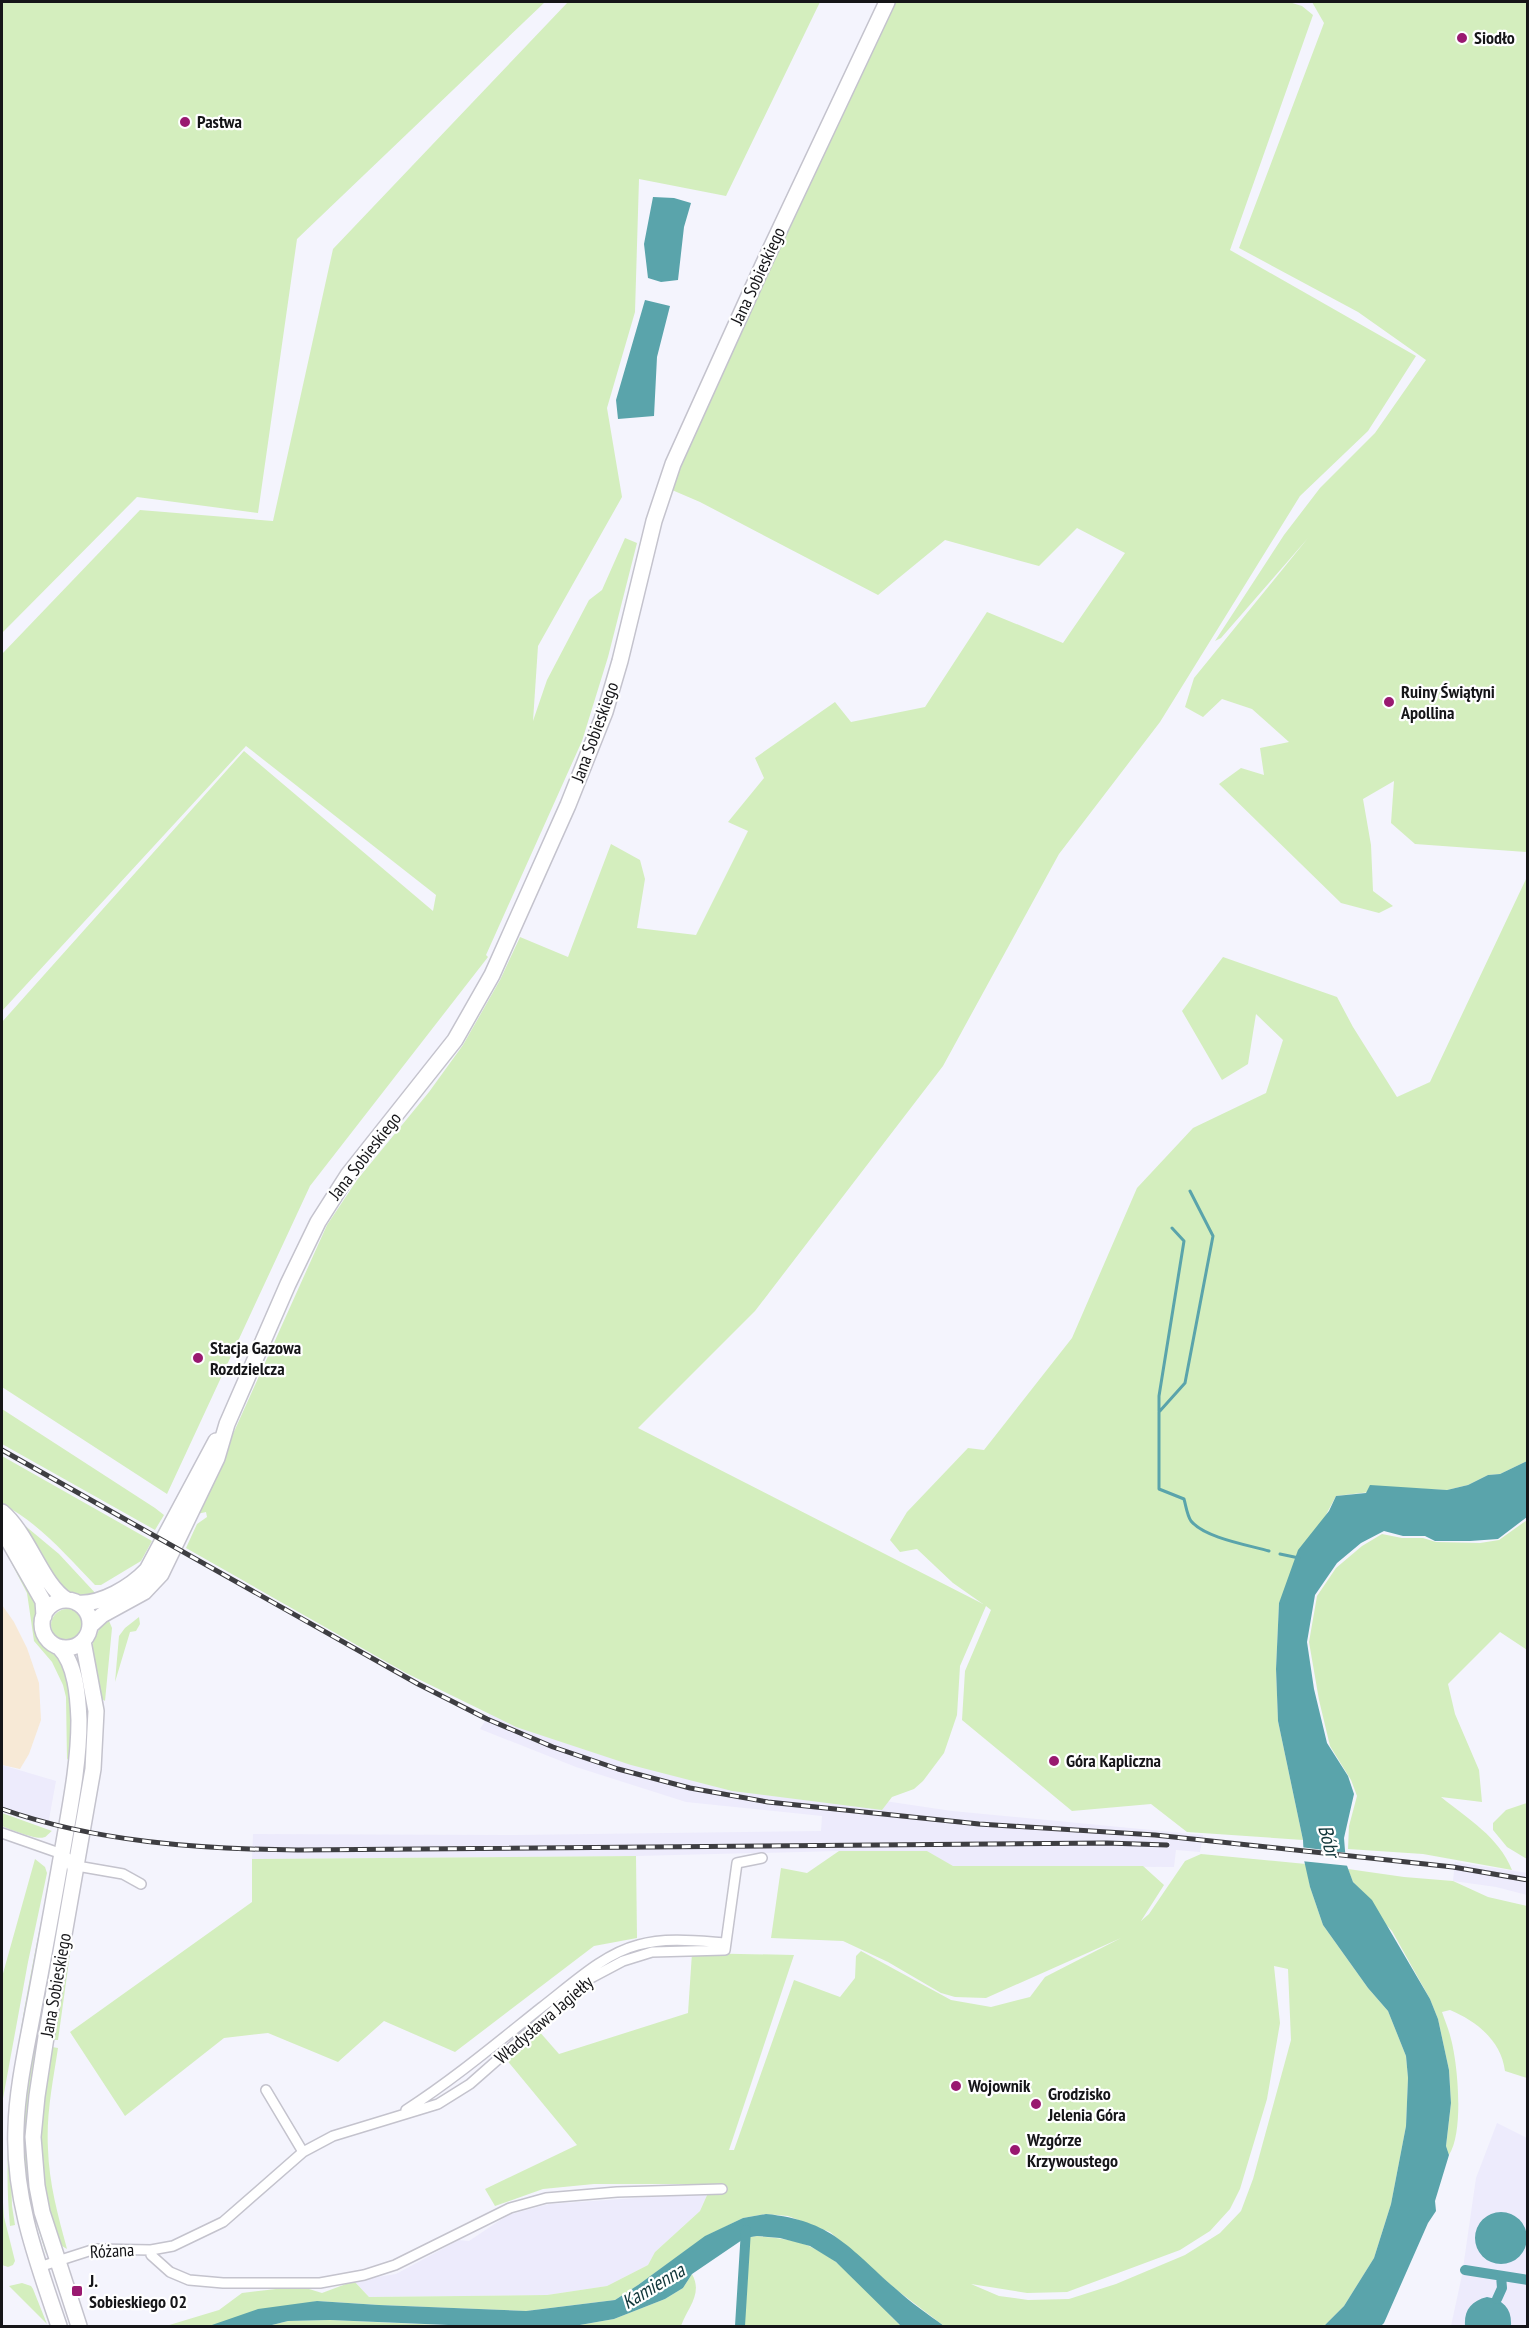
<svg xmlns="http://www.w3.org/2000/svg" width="1529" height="2328" viewBox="0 0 1529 2328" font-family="'PT Sans Narrow',sans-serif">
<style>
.commercial{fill:#f7e9d6}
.built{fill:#edebfc}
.green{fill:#d4eebe;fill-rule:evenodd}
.water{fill:#5aa4ab}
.pier{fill:#f4f4fd}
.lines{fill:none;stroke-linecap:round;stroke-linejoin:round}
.stream{stroke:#5aa4ab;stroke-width:3}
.canal{stroke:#5aa4ab;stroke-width:10}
.minor-casing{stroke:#c4c3cd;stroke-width:12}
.primary-casing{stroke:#c4c3cd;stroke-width:18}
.minor{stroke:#fff;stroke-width:9}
.primary{stroke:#fff;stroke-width:15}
.rail-casing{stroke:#3e3e42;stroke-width:5}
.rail{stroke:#fff;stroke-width:3;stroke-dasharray:9;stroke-linecap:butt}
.poi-dot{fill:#991970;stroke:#fff;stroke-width:2}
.labels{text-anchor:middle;stroke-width:4.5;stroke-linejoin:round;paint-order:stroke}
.poi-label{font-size:18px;font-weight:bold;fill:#151518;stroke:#fff;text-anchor:start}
.street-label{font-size:18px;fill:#151518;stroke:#fff}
.water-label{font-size:20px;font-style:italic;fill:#11363a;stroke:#fff}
</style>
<rect width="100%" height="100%" fill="#f4f4fd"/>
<!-- commercial -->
<path class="commercial" d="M2 1605 14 1622 27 1648 39 1683 41 1720 29 1754 20 1769 2 1765Z"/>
<!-- built -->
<path class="built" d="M495 1705 677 1770 952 1811 1203 1835 1200 1852 1176 1850 1174 1867 952 1866 927 1851H839L636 1856 252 1859 253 1834 514 1835 821 1831 822 1816 686 1802 576 1767 480 1729Z
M2 1765 56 1781 48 1825 2 1812Z
M1455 1862 1527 1873V1895L1496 1887 1453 1881Z
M1497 2123 1527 2138V2326H1451L1462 2275 1476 2178Z
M708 2193 700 2211 656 2251 648 2265 607 2286 547 2295 369 2297 354 2281 396 2274 459 2240 469 2241 508 2215 549 2204Z"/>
<!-- green -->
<path class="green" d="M2 2H545L297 239 258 513 137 497 2 633Z
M568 2H820L726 196 639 179 635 312 607 408 622 497 538 646 533 721 547 680 589 600 602 590 625 538 637 543 608 657 582 741 486 955 488 957 310 1186 167 1494 2 1387V1022L244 751 433 911 436 895 246 746 2 1011V654L140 510 273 521 333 249Z
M887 2H1289L1302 6 1313 15 1230 250 1416 356 1368 431 1300 496 1160 722 1059 854 943 1066 755 1311 638 1428 983 1604 953 1583 917 1549 900 1552 890 1540 907 1512 968 1448 984 1450 1072 1338 1137 1188 1193 1128 1266 1093 1283 1040 1256 1014 1248 1064 1222 1080 1182 1011 1223 957 1337 997 1353 1027 1397 1097 1430 1082 1527 877V1461L1500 1474 1488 1475 1468 1485 1447 1490 1404 1488 1336 1496 1279 1603 1276 1669 1278 1721 1303 1840 1187 1832 1151 1804 1072 1811 962 1720 965 1671 991 1610 986 1606 960 1666 957 1715 944 1753 923 1781 914 1789 892 1797 882 1810 732 1791 631 1765 516 1727 406 1673 186 1548 197 1524 207 1517 206 1512 197 1514 327 1225 357 1180 429 1092 463 1045 500 980 520 937 568 957 611 844 640 860 645 879 637 928 696 935 748 831 728 822 764 778 755 758 835 702 851 722 925 707 987 612 1063 643 1125 553 1077 528 1039 566 945 540 878 595 700 502 665 487Z
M1312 2H1527V852L1415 844 1391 823 1394 781 1363 799 1371 845 1373 891 1393 906 1379 913 1341 903 1219 784 1241 768 1264 775 1260 748 1289 742 1252 709 1222 699 1203 717 1185 707 1194 678 1308 538 1221 638 1215 641 1284 535 1320 488 1375 433 1426 360 1358 312 1239 248 1324 23Z
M2 1409 155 1508 164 1515 155 1530 2 1444Z
M2 1456 152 1541 141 1561 101 1585H95C67 1556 38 1522 2 1504Z
M17 1519 59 1554 98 1596 84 1597 63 1591Z
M1527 1520V1650L1500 1632 1448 1684 1455 1714 1479 1770 1482 1802 1441 1797C1469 1820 1498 1836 1512 1870L1423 1854 1348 1849 1349 1826 1357 1796 1351 1780 1330 1746 1319 1700 1309 1642 1317 1596 1336 1568 1362 1546 1382 1534 1402 1538H1423L1436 1542 1480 1543 1499 1540Z
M2 1536 39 1608 35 1627 39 1640 45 1648 64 1662C68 1684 80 1742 67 1760L66 1697 63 1685 52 1662 34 1641 27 1593 2 1545Z
M51 1625a16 16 0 1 1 32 0a16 16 0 1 1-32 0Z
M107 1616 112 1628 105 1701 99 1697 90 1648C97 1637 99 1626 107 1616Z
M139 1617 140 1624 136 1631 130 1632 115 1682 119 1636 125 1628Z
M74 1657 77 1659C84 1693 91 1728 88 1764 85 1789 78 1815 73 1841L70 1844Z
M1527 1803V1859L1507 1847 1493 1830V1823L1506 1810Z
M2 1813 52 1831C51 1831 46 1837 45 1837 38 1841 9 1829 2 1826Z
M839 1851H927L953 1866H1143L1164 1885 1141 1921 1149 1914 1185 1861 1201 1854 1306 1864 1310 1887 1323 1925 1368 1988 1388 2011 1406 2056 1408 2078 1406 2126 1391 2204 1374 2258 1344 2306 1324 2326H944L898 2291 830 2232 788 2216 766 2214 743 2218 706 2236 638 2285 615 2300 526 2311 379 2305 317 2301 209 2326H166L219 2310 242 2293 276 2289H309L322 2293 354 2281 369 2297 547 2295 607 2286 648 2265 655 2252 700 2211 712 2184H594L543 2189 495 2206 485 2189 577 2145 506 2059 538 2030 559 2054 688 2013 692 1953 794 1955 729 2150H734L794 1980 840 1997 855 1978 856 1956 861 1951 951 2000 991 2007 1030 1997 1045 1977 1121 1938 986 1998 955 1997 941 1993 888 1962 843 1941 771 1938 781 1868 807 1873ZM1274 1966 1288 1969 1291 2040 1253 2179 1241 2211 1220 2233 1185 2255 1116 2284 1069 2299 1028 2300 999 2296 971 2284 1027 2293 1067 2292 1180 2250 1210 2231 1230 2209 1240 2189 1267 2099 1280 2023Z
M636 1856 637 1938 594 1946 455 2052 384 2021 338 2062 268 2033 224 2038 125 2116 70 2032 252 1902V1859Z
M35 1859 45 1867 47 1873 28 1962 2 2104V1977Z
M1348 1869 1404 1877 1453 1881 1488 1897 1527 1906V2078L1505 2071C1501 2040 1476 2021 1450 2010L1442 2012C1445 2021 1449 2030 1451 2039 1458 2065 1464 2132 1449 2155L1446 2146 1451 2103 1449 2070 1438 2019 1430 1999 1392 1931 1381 1919 1371 1900 1353 1882Z
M61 1886 67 1887 35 2073 46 2254 23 2179 22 2112Z
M42 1917H45L10 2143 12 2206 15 2225 10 2226C0 2124 22 2017 42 1917Z
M73 1922 74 1925 58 2040H53Z
M52 2047 58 2048C53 2081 46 2115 48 2149 49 2183 58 2216 67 2249 55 2243 54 2229 50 2217 33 2157 42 2108 52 2047Z
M2 2188 4 2217 15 2261 13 2265 8 2267 2 2265Z
M757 2236C774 2238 795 2239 811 2247 847 2263 873 2299 901 2326H740L745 2238Z
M692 2274C703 2294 688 2307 681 2326H574L614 2319 665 2299 683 2288Z
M22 2283 31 2286 33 2289 47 2324 9 2286Z
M330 2320 462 2326H268L288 2321Z"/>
<!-- water -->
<path class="water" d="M653 197 674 198 691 203 684 227 678 280 661 282 648 278 644 244Z
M645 300 670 306 657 357 654 416 618 419 616 400Z
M1527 1461V1517L1498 1539 1470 1541H1435L1425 1536H1403L1384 1531 1361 1543 1337 1563 1315 1595 1307 1642 1314 1689 1327 1743 1348 1776 1354 1794 1344 1838 1346 1863 1353 1882 1372 1900 1430 1999 1438 2019 1449 2070 1451 2103 1446 2146 1449 2155 1435 2201 1436 2211 1428 2223 1384 2323 1381 2326H1324L1344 2306 1374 2258 1391 2204 1406 2126 1408 2078 1406 2056 1388 2011 1368 1988 1323 1925 1310 1887 1304 1860 1303 1840 1278 1721 1276 1669 1279 1603 1298 1550 1329 1511 1336 1496 1366 1493 1370 1485 1447 1490 1468 1485 1488 1475 1500 1474Z
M1475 2238a26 26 0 1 1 52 0a26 26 0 1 1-52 0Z
M766 2214C832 2220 850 2249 896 2289 911 2303 928 2314 944 2326H901L836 2262 810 2246 780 2238 757 2236 745 2238 692 2274 683 2288 665 2299 614 2319 574 2326H472L330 2320 288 2321 268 2326H209L258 2309 317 2301 379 2305 526 2311 615 2300 638 2285 705 2236 743 2218Z
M1487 2297C1504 2300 1512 2309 1511 2326H1465C1464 2310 1471 2301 1487 2297Z"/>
<!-- pier -->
<path class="pier" d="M1300 1847 1348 1853 1350 1866 1301 1861Z"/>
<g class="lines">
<!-- stream -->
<path class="stream" d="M1190 1191 1213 1236 1185 1383 1159 1412V1489L1184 1499C1186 1506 1187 1515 1191 1521 1205 1538 1248 1545 1269 1551
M1159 1411V1396L1184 1241 1172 1228
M1280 1554 1299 1558"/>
<!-- canal -->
<path class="canal" d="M1465 2270 1528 2280
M1497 2299 1502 2288 1501 2276
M740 2326 746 2230"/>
<defs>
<path id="minor" d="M2 1833 62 1854 69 1859 73 1871
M77 1866 123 1874 141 1884
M406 2110C454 2079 498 2042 542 2007 571 1985 603 1954 638 1945 666 1937 698 1941 726 1943
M303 2152 333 2136 438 2104 470 2084 589 1979 623 1961 652 1952 725 1950 737 1863 762 1858
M151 2250V2255L170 2272 189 2280 223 2283H320L364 2275 395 2265 510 2208 546 2198 617 2192 722 2189
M39 2267 95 2249 151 2250 173 2246 223 2222 303 2152 266 2090"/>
<path id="primary" d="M2 1512C29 1535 42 1585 67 1600
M2 1529 43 1601 44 1616
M42 1624a24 24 0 1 1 48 0a24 24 0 1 1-48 0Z
M77 1603C101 1605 131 1587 147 1570L216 1441
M90 1626 102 1615 144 1592 161 1574 217 1458 227 1424 288 1284 318 1222 348 1175 455 1040 492 975 568 805 605 712 620 661 654 521 673 464 763 265 887 2
M59 2326C37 2261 13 2198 16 2128 17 2089 26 2050 33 2012 44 1955 54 1898 64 1842 71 1802 79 1761 79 1720 78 1697 76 1664 59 1647
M79 2326 42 2212 37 2186 33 2137 37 2096 46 2037 93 1769 96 1711 83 1641"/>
</defs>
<!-- minor casing -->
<use href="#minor" class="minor-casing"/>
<!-- primary casing -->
<use href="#primary" class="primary-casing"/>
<!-- minor -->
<use href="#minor" class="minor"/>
<!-- primary -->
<use href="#primary" class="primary"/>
<defs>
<path id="rail" d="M2 1450 418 1684 487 1719 553 1747 618 1769 690 1788 768 1802 979 1824 1155 1835 1453 1867 1528 1880
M2 1809C96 1842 198 1849 298 1850L1107 1843 1167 1845"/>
</defs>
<!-- rail casing -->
<use href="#rail" class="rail-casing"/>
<!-- rail -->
<use href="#rail" class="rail"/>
</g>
<!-- markers -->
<g class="poi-dot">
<circle cx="1462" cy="38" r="6"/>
<circle cx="185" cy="122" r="6"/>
<circle cx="1389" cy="702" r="6"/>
<circle cx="198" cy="1358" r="6"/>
<circle cx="1054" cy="1761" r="6"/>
<circle cx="956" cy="2086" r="6"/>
<circle cx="1036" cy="2104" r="6"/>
<circle cx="1015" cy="2150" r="6"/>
<rect x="71" y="2285" width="12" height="12" rx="3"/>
</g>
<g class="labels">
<!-- poi labels -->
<g class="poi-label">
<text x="1474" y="44">Siodło</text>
<text x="197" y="128">Pastwa</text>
<text x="1401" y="698">Ruiny Świątyni<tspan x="1401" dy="21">Apollina</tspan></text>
<text x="210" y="1354">Stacja Gazowa<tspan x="210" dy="21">Rozdzielcza</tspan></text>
<text x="1066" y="1767">Góra Kapliczna</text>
<text x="968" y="2092">Wojownik</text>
<text x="1048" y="2100">Grodzisko<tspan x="1048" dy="21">Jelenia Góra</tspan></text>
<text x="1027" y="2146">Wzgórze<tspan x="1027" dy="21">Krzywoustego</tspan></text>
<text x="89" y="2287">J.<tspan x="89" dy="21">Sobieskiego 02</tspan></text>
</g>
<!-- street labels -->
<g class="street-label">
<text transform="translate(758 276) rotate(-65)" y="6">Jana Sobieskiego</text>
<text transform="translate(595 732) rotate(-70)" y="6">Jana Sobieskiego</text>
<text transform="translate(365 1156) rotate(-52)" y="6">Jana Sobieskiego</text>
<text transform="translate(56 1985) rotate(-80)" y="6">Jana Sobieskiego</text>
<text transform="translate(544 2020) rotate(-41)" y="6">Władysława Jagiełły</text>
<text transform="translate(112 2251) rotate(-3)" y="6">Różana</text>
</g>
<!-- water labels -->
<g class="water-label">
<text transform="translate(1329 1841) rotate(75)" y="7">Bóbr</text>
<text transform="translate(653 2286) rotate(-31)" y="7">Kamienna</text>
</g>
</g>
<!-- border -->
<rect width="1529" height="2328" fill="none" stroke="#151518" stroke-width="6"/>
</svg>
